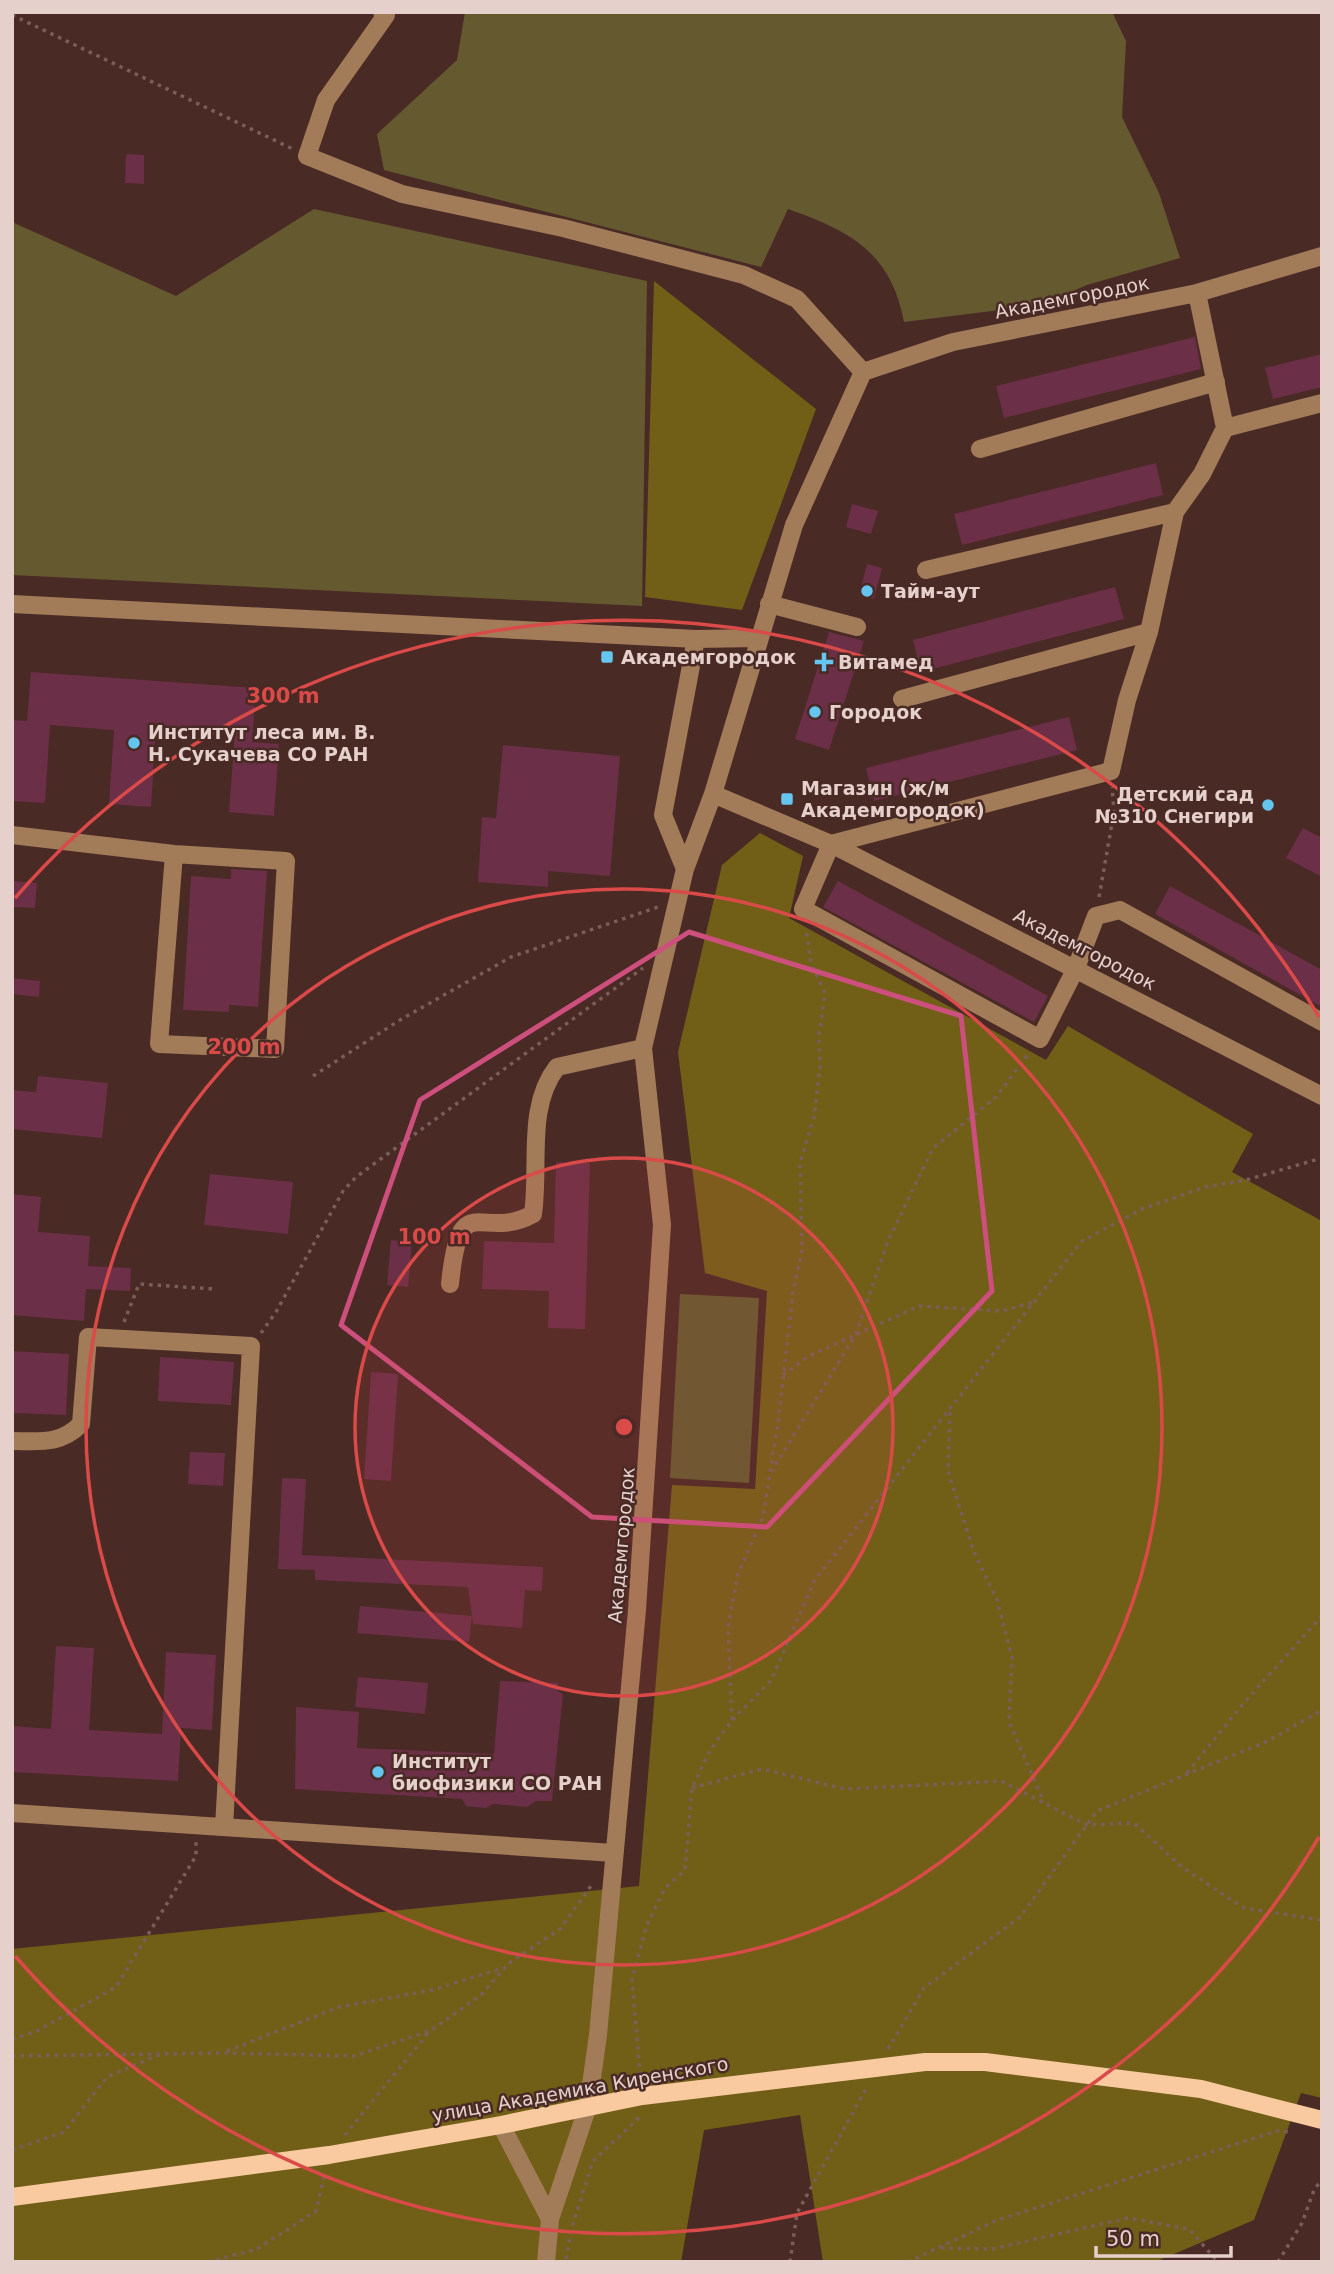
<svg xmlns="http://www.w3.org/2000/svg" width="1334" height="2274" viewBox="0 0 1334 2274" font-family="'DejaVu Sans',sans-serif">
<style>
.green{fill:#655930}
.forest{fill:#715f17}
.building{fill:#6b2f47}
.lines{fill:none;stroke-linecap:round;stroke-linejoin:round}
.path{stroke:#7a5e5a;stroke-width:3.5;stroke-dasharray:3.5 5;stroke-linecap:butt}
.minor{stroke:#a27b59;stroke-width:18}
.major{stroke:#f9c9a0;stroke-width:18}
.marked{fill:none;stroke:#cc4f7d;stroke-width:5;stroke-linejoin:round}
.ring{fill:none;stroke:#d94a49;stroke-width:3.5}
.poi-dot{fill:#64c5ee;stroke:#492a25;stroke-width:2.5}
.labels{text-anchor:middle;stroke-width:5;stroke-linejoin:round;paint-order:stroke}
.street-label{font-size:19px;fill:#e5d0cc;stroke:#492a25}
.poi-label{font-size:19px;font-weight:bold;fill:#e5d0cc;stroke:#492a25;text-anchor:start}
.centre{fill:#d94a49;stroke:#492a25;stroke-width:3.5}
.ring-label{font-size:21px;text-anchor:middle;font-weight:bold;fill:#d94a49;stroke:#492a25;stroke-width:5;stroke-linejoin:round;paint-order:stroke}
</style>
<rect width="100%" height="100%" fill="#492a25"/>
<!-- green -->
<path class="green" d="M465 12H1112L1126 41 1122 117 1159 193 1180 258 1087 285 1041 305 904 322C891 253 851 231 788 209L761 267 384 170 377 134 457 60Z
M314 209 647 281 642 606 12 575V222L176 296Z
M680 1294 759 1298 749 1483 670 1478Z"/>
<!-- forest -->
<path class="forest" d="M654 281 816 409 742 610 645 597Z
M760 833 803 856 789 918 1046 1060 1068 1026 1253 1134 1232 1172 1322 1221V2098L1301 2093 1254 2220 1155 2262H823L800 2115 704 2130 681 2262H12V1949L639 1886 672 1485 755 1489 767 1291 705 1273 678 1052 722 865Z"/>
<!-- building -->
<path class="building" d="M126 154 144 155V184L125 183Z
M1195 337 1201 369 1004 418 996 386Z
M1322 354V387L1273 399 1265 368Z
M1156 463 1163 495 962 545 954 514Z
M852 504 878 511 871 534 846 527Z
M867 564 882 568 874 599 859 595Z
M1115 587 1124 619 921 672 913 640Z
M829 632 864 641 829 750 795 739Z
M31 672 256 688 252 742 279 744 274 816 229 812 235 731 156 726 151 807 109 804 114 730 50 725 45 803 12 801V720L27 721Z
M1069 717 1077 750 874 801 866 768Z
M503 745 620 756 610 876 548 871V887L478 882 482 817 496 818Z
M1303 828 1322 838V877L1286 858Z
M231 869 267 871 258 1007 229 1005V1012L183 1010 191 876 231 879Z
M12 881 37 883 35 908 12 907Z
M838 881 1048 996 1034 1022 823 907Z
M1170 886 1322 970V1007L1155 914Z
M12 978 40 981 39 997 12 994Z
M38 1076 108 1083 102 1138 12 1129V1090L36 1092Z
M556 1162 590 1163 585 1329 548 1328 549 1291 482 1289 484 1241 554 1243Z
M210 1174 293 1182 288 1234 204 1225Z
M12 1194 41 1197 38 1232 90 1236 88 1266 131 1268 130 1291 86 1289 84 1321 12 1315Z
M391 1240 412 1242 408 1287 387 1285Z
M12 1351 69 1354 66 1415 12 1413Z
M160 1357 234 1362 231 1405 158 1401Z
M371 1372 398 1374 391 1481 364 1479Z
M190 1452 225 1453 223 1486 188 1484Z
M282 1478 306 1479 302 1555 543 1567 542 1591 525 1590 522 1628 473 1624 472 1616 469 1642 357 1633 360 1606 472 1616 468 1587 315 1580V1570L278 1569Z
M56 1646 94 1648 89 1730 162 1734 166 1652 216 1655 212 1730 181 1728 178 1781 12 1772V1726L51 1729Z
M358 1677 428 1683 425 1714 355 1707Z
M500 1681 558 1683V1691L563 1694 552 1801H536L527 1807 493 1804 486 1808 466 1806 462 1799 295 1789 296 1707 359 1712 357 1748 494 1754Z"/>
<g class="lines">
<!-- path -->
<path class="path" d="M1320 12 1322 14
M12 15 293 149
M1099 897 1114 812 1112 787
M313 1076 400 1020 511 957 658 907
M124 1322 139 1284 214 1289
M261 1333 276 1312 343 1191 356 1177 643 968
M783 1375 809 1356 919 1306 1001 1311 1034 1302
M950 1412 948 1471 974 1552 997 1600 1012 1657 1009 1722 1044 1802
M771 1472 855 1336 888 1241 933 1148 996 1097 1029 1053
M732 1720 728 1627 738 1574 763 1517 778 1423 793 1292 802 1251 800 1163 814 1117 820 1067 819 1035 825 993 811 963 806 929
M1187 1773 1242 1705 1322 1616
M692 1788 762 1769 845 1789 1001 1781 1087 1825 1134 1823 1183 1868 1244 1908 1322 1920
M12 2039 37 2031 116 1987 196 1856V1841
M888 2049 924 1988 1020 1917 1097 1811 1268 1741 1322 1710
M227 2051 339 2007 432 1990 503 1968
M12 2056 222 2053 354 2056 430 2031 481 1995 509 1963 560 1929 593 1883
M640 2075 632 1980 646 1927 665 1888 685 1870 692 1788 710 1750 732 1720 771 1681 814 1581 1082 1241 1142 1209 1205 1187 1246 1180 1322 1158
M345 2135 428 2033
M12 2150 64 2132 107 2077 161 2054
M941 2248 992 2249 1128 2218 1189 2229 1218 2262
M566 2259 571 2230 593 2161 642 2115
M208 2262 257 2249 316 2211 325 2172
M790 2262 797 2213 867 2087
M908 2262 995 2221 1277 2131 1292 2132
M1278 2262 1302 2223 1314 2190 1322 2179"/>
<!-- minor -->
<path class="minor" d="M382 12 386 15 326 100 307 156 402 194 563 228 744 275 797 299 863 372
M1197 293 1225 428 1202 474 1175 512 1149 632 1127 700 1111 771 831 844 803 909 1040 1039 1076 968 1096 916 1120 910 1322 1022
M1225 428 1322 403
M980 449 1216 382
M926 570 1175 512
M12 604 696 639 759 638
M769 604 857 627
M902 699 1149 632
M713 794 831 844 1322 1096
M12 835 174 854 286 861 275 1049 159 1044 174 854
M685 869 663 815 696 639
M450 1284C460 1184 480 1243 533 1214 540 1165 526 1107 557 1067L643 1048
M12 1441C40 1441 60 1445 81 1424L88 1337 251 1346 224 1827
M12 1813 614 1853
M501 2125 550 2219
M546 2262 550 2219 588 2106 598 2035 637 1610 662 1225 643 1048 685 869 713 794 794 525 863 372 953 342 1197 293 1322 256"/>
<!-- major -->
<path class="major" d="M12 2197 329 2155 501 2125 642 2096 925 2062H985L1201 2089 1322 2120"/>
</g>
<!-- marked area -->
<path class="marked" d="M689 932 961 1016 992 1291 767 1527 592 1517 341 1325 420 1100Z"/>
<!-- distance rings -->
<circle cx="624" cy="1427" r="269" fill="#d94a49" fill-opacity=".12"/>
<g class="ring">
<circle cx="624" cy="1427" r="269"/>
<circle cx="624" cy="1427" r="538"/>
<path d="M1319 1837A807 807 0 0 1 15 1956M15 898A807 807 0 0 1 1319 1017"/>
</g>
<!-- markers -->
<g class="poi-dot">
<circle cx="867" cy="591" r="7"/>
<rect x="600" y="650" width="14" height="14" rx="3.5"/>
<path d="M820.5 651.5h7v7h7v7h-7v7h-7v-7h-7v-7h7z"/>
<circle cx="815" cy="712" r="7"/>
<circle cx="134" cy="743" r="7"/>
<rect x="780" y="792" width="14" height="14" rx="3.5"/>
<circle cx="1268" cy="805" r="7"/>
<circle cx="378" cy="1772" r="7"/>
</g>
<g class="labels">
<!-- street labels -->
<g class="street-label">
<text transform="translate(1072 297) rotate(-11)" y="7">Академгородок</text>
<text transform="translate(1085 949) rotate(27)" y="7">Академгородок</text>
<text transform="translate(621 1545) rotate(-85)" y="7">Академгородок</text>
<text transform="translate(580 2089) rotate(-10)" y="7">улица Академика Киренского</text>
</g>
<!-- poi labels -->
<g class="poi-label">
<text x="881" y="598">Тайм-аут</text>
<text x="621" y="664">Академгородок</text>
<text x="838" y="669">Витамед</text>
<text x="829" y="719">Городок</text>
<text x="148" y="739">Институт леса им. В.<tspan x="148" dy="22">Н. Сукачева СО РАН</tspan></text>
<text x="801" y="795">Магазин (ж/м<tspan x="801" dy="22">Академгородок)</tspan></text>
<text x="1254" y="801" text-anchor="end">Детский сад<tspan x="1254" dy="22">№310 Снегири</tspan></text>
<text x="392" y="1768">Институт<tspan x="392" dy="22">биофизики СО РАН</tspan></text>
</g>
</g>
<circle cx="624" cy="1427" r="10" class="centre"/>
<g class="ring-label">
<text x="283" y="703">300 m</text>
<text x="244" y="1054">200 m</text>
<text x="434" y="1244">100 m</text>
</g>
<!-- border -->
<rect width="1334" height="2274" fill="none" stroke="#e5d0cc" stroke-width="28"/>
<!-- scale -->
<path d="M1096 2246v10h135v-10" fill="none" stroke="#e5d0cc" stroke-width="3.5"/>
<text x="1106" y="2246" font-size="21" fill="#e5d0cc" stroke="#492a25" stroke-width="5" paint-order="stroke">50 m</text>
</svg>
